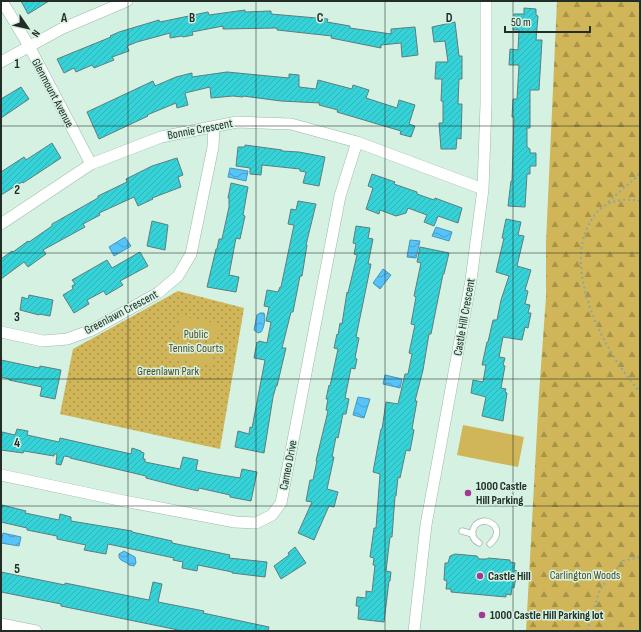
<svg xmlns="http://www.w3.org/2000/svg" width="641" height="632" viewBox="0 0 641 632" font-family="'Sofia Sans Condensed',sans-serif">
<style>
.forest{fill:url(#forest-firs)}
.park{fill:url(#park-dots)}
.garden{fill:#d0b658}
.water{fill:url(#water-waves);stroke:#4797ba}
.building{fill:url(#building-hatch);stroke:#5e7d7d}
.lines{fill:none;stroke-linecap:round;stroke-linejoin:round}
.lane-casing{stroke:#9db8aa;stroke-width:7}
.street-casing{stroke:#9db8aa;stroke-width:12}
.path{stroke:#91a69b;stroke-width:2;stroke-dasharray:2 3;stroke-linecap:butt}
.lane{stroke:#fff;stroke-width:5.5}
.street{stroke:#fff;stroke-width:11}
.grid{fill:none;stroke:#222d27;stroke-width:1;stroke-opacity:0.55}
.poi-dot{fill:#a73692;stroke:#d5f1e2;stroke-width:1.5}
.labels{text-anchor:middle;stroke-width:3;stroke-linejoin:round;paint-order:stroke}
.street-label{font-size:12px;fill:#222d27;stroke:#d5f1e2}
.park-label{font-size:12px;fill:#55491f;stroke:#d5f1e2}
.poi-label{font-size:12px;font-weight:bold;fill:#222d27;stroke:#d5f1e2;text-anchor:start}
.grid-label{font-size:13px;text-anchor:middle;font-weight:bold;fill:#222d27;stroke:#d5f1e2;stroke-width:3;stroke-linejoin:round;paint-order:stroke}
</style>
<defs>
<pattern id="forest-firs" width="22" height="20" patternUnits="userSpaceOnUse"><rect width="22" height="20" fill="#d0b658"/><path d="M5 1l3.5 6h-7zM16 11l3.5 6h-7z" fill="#a89449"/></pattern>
<pattern id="park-dots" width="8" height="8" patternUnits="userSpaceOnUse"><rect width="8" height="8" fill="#d0b658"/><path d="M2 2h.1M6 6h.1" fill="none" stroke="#a89449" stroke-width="1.8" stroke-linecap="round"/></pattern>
<pattern id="water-waves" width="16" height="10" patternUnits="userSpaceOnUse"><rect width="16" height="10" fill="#57c4f9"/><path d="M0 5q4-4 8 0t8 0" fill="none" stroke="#48a0ca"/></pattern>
<pattern id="building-hatch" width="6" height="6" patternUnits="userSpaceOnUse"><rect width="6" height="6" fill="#35d3d7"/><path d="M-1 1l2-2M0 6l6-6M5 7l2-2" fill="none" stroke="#2fb5b9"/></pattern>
</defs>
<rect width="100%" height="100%" fill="#d5f1e2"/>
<!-- forest -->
<path class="forest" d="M557 1H640V631H526L539 394 546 297V242Z"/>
<!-- park -->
<path class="park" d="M178 291 244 308 220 449 60 414 73 349Z"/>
<!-- garden -->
<path class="garden" d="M180 316 220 324 216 342 176 334Z
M175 340 215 348 211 366 172 358Z
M463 425 524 437 518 467 457 455Z"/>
<!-- water -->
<path class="water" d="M230 168 248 171 246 181 228 177Z
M436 227 452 232 449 241 432 236Z
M125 237 131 246 114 256 109 247Z
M410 240 420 241 416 258 407 257Z
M383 269 391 275 380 289 373 283Z
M260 313H264C266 318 264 328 261 332L258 333 254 330 257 315Z
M385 375 402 379 400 388 383 384Z
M358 397 370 399 364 418 353 415Z
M3 533 21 537 19 546 1 543Z
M124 551 135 557 136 563 134 566 129 565C125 560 118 562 119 554Z"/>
<!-- building -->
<path class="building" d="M21 1H49L28 14Z
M524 8 536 9V15L538 16 536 40H542L539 90H530V128H527V147L530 149V153H536V166H530V174H527L525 207 508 206 511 181H512L514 117H512L513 99H517L519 65H509L510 49 518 50 519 30H513L514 14H524Z
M245 10V12L271 11V14L328 19 327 22 350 26V28L391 34V29L415 27 418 55 402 57 401 43 381 45V48L331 38 332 36 277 30V28L223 29V26L192 32 193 35 183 37 182 36 170 38V33L137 42 127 46 129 51 112 57 114 60 94 68 92 65 76 72 74 68 64 73 57 59 111 37 110 36 119 32 159 20 160 22 208 12 209 15Z
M455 22 459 56H462V79H459L458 104H462L461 139 457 138 456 149H441L439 123H443V101H441L442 79H435L436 62H448L445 41 434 42 432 27Z
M227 72 289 78V74L299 75V87L316 89 318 80 352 89 353 85 369 90 366 98 397 108 399 100 415 105 409 124 415 126 411 137 400 134 401 131 337 112 338 110 319 105 320 103 281 101 243 96V97L233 96 211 98 210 87 185 93 188 105 177 108 176 103 147 115 148 116 99 139 87 112 153 81 155 86 176 77 192 73V77Z
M21 87 29 99 1 118V99Z
M52 143 61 158 23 183 22 182 1 195V172L24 157 26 160Z
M245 145 282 150V151L299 152 325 157 319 186 303 183 306 172 300 171V169L262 165 261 175 250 174V168L236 166 238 147H245Z
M177 158 183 175 178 177 181 187 152 198 153 199 138 206 134 197 99 213 100 215 83 224 85 227 43 250 46 254 28 267 24 262 1 279V259L12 251 13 252 28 241 29 242 52 226V224L98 198V196L127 182 126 179 152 166Z
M372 174 395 182 394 184 417 192V194L434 200 435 198 462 208 458 223 438 216 434 226 424 222 427 215 408 208 406 213 396 216 380 210 379 214 366 209 373 188 368 186Z
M231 183 248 187 243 215 245 216 240 239 236 238 229 275 239 277 236 292 207 287 216 249H217L219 239H222L229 207V198H228Z
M298 201 316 204 306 245H307L302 276H300L293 312H291L282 348H286L277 386H276L273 397 264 453 235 447 238 431 249 434 250 427 252 428 265 360 254 358 257 342 258 343 259 341 267 343 271 322 266 321 269 307 264 306 267 290 278 292 280 287H281L294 225 288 224 291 209 296 210Z
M506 219 521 222 518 235 524 236 517 266 531 270 525 290 528 291 525 304 530 305 528 313H531L528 328 525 327 522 340 503 337 499 357 505 358 503 365 505 366 501 388 506 389 505 392 507 393 503 421 482 416 486 397 471 393 473 380 483 382 486 365H482L487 342H488L493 320H497L501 300 509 276 496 272 504 238H502Z
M152 221 168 225 165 250 147 246Z
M356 226 370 228 368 238 373 239 368 264H371L356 337 359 338 355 358 357 359 355 369 351 368 345 398 349 399 346 414H343L338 438 336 437 332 457H334L327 489 338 492 334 507 329 506 314 540 298 533 312 502 306 501 310 480H313L317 461H316L328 411 326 410 328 399H326L329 385 330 386 338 349 334 348 337 334 338 335 340 323 342 324 347 292 348 293 357 255 354 254 356 244 353 243Z
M420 247 449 253 444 274H443L431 334H429L423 370 415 401H417L412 429 414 430 410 451 406 450 400 478 398 477 396 496H395L392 537H390L386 571 391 572 390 581H389L384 622 358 619 359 606H356L357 597 366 598V591L372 592 375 565H373L374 558 370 557 374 528H376L380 474 373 472 381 429H382L386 402 398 404 405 374H408L412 354 409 353 415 325 411 324 416 297 414 296 421 263 417 262Z
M140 252 148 266 120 281 123 285 106 295 104 291 87 300 89 304 74 313 63 295 73 289 72 286 75 284 72 280 107 260 112 268Z
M29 295 53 300 50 316 39 314V315L20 310 22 297 28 299Z
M1 360 39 368 40 366 61 370 55 399 40 396 42 387 9 380V379L1 377Z
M17 429 28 431 27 435 59 442 60 438 131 454 132 448 141 451V452L144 453 143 459H145V462L180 469 183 457 198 460 196 470 216 474 240 478 242 469 257 472 251 501 230 497V495L199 488 198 491 177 486 146 478V476L70 458V457L64 456 61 465 56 464 57 454H54V456L24 451 23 453 1 450 2 432 15 435Z
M2 505 26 511 25 513 59 520 60 514 71 517V521L132 531V532L172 541V543L230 555 229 558 267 562 265 577 232 573V572L198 565 197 571 182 568 183 562 173 560 174 558 108 544 106 554 84 550 86 545 57 539V536L27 530V528L1 522Z
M295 547 306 563 281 579 274 566 289 555 288 553Z
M455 554 477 556 479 559H487L488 558 510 560V562L515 563 514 570 517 571 514 588 512 587 511 595 506 594V597L451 592V589H446L447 581 444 580 445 563H448L450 556Z
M1 572 65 585V583L149 600 153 582 162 584 158 602 204 611 203 613 269 627 268 631H183L61 606V604L1 592Z"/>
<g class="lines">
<defs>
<path id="lane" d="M462 531 473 534
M479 543C474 540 471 536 473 530 479 511 510 526 490 544"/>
<path id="street" d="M2 1 29 46 91 164
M1 62 61 29 127 1
M1 224 91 164 161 137 237 122 291 124 357 142 483 189
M1 332 43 341 67 339 92 330 158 293 178 276 191 254 213 147 214 126
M1 475 124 501 235 522 256 523 272 515 281 503 340 196 357 142
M1 624 36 631
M414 631 426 525 471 280 483 189 486 104V1"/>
</defs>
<!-- lane casing -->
<use href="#lane" class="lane-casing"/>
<!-- street casing -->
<use href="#street" class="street-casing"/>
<!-- path -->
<path class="path" d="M637 1 640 7
M640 201C622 198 605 200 594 216 563 258 593 327 620 366 626 375 633 384 640 392
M608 202 640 174
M587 631 600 589 623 561 640 557"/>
<!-- lane -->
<use href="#lane" class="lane"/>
<!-- street -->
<use href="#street" class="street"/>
</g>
<!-- grid -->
<path class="grid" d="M128 1V631M256 1V631M385 1V631M513 1V631M1 126H640M1 253H640M1 379H640M1 506H640"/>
<!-- markers -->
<g class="poi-dot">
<circle cx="468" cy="493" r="4"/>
<circle cx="480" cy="576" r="4"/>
<circle cx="482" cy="615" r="4"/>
</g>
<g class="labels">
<!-- street labels -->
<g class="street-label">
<text transform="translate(53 93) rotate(62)" y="4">Glenmount Avenue</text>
<text transform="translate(200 129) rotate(-11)" y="4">Bonnie Crescent</text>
<text transform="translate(121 312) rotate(-28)" y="4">Greenlawn Crescent</text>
<text transform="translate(464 317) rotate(-80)" y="4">Castle Hill Crescent</text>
<text transform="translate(288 465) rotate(-79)" y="4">Cameo Drive</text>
</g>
<!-- park labels -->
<g class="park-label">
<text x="196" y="338">Public<tspan x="196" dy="14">Tennis Courts</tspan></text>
<text x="168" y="375">Greenlawn Park</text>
<text x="585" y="579">Carlington Woods</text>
</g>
<!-- poi labels -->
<g class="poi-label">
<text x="476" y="490">1000 Castle<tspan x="476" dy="14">Hill Parking</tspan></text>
<text x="488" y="580">Castle Hill</text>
<text x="490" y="619">1000 Castle Hill Parking lot</text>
</g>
</g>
<g class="grid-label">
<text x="64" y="22">A</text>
<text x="192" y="22">B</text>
<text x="320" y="22">C</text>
<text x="449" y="22">D</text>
<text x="17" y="68">1</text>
<text x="17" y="194">2</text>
<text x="17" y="321">3</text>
<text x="17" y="447">4</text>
<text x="17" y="573">5</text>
</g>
<!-- border -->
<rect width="641" height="632" fill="none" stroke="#222d27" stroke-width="4"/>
<!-- north arrow -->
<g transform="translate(28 28) rotate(124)" stroke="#d5f1e2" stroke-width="3" paint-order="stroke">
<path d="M0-3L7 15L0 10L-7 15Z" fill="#222d27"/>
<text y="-6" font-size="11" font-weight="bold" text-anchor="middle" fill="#222d27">N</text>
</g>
<!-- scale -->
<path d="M505 26v6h85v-6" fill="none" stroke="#222d27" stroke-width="2"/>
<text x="511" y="26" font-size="12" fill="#222d27" stroke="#d5f1e2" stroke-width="3" paint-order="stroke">50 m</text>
</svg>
